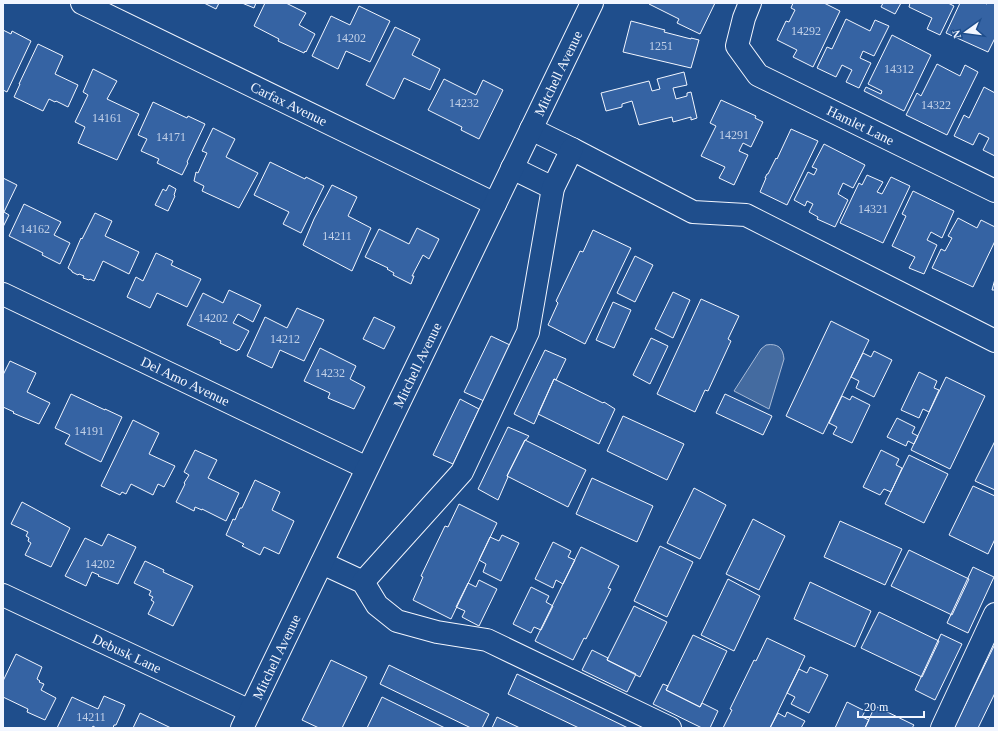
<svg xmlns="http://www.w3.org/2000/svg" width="998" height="731" viewBox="0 0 998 731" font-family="Georgia,serif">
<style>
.water{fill:#446ba0;stroke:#a8bbd7}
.building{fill:#3563a3;stroke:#f2f6ff}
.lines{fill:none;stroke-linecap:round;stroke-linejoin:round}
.minor-casing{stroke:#f2f6ff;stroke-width:24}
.minor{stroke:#1f4e8c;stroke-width:22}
.labels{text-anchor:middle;stroke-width:3;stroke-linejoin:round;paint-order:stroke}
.number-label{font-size:12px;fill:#c3d1e8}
.street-label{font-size:14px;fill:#f2f6ff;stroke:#1f4e8c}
</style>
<rect width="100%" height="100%" fill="#1f4e8c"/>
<!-- water -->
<path class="water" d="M766 345C778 343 783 348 784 359L769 409 734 391 761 349Z"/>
<!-- building -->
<path class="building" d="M204 3H219L216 9Z
M242 3H256L254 8Z
M265 3H286L306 13 299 25 315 34 306 52 305 51 304 53 278 41 279 39 254 26Z
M650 3H715L700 34 677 23 679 19 649 4Z
M793 3H824L840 11 813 67 793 57 797 50 777 40 786 21 789 22 795 10 791 8Z
M883 3H901L895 14 881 7Z
M910 3H948L954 6 940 35 927 29 932 18 909 7Z
M960 3H984L987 4 988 3H995V38L988 52 946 33Z
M359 6 390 21 370 62 346 51 338 69 312 56 331 16 350 25Z
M846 19 870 31 875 20 889 26 874 56 863 51 860 58 871 63 859 88 846 82 852 70 842 65 836 77 817 68 827 47 832 49Z
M631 21 665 30 664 32 691 39V38L699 40 691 68 623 52Z
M395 27 420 39 412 55 440 69 430 90 404 78 394 99 366 85Z
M3 30 11 34 12 31 31 41 7 92 3 90Z
M892 35 931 55 904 111 864 91 866 87 881 94 882 91 868 84Z
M38 44 63 56 55 74 78 85 68 107 56 101 55 102 49 99 43 111 14 97 20 84H19Z
M937 64 960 76 965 65 978 72 947 135 906 115 917 93 921 96Z
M93 69 117 81 107 99 139 114 117 160 78 143 85 127 75 122 88 95 83 92Z
M684 72 687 85 673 88 676 99 687 96V93L691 92 697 118 691 120V117L673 122 672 117 639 125 632 101 622 104V107L606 111 601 93 649 81 652 91 660 89 657 79Z
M444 79 476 95 483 80 503 90 479 139 461 130 462 127 428 110Z
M984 87 995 93V156L983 150 989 138 979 133 973 145 954 136 964 115 969 118Z
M721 100 756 116 755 118 763 122 751 147 743 143 739 151 748 155 734 185 719 178 725 167 701 156 716 126 710 123Z
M153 102 187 118 188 116 205 124 187 162 188 163 182 175 157 163 159 159 141 151 147 139 138 135Z
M213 128 235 139 226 157 258 173 239 208 202 191 204 186 194 181 196 172 198 173 207 153 202 151Z
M791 129 818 141 787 205 760 192 766 178H765L767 174H768L776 158 777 159Z
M824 144 865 165 853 188 843 183 838 194 848 200 835 227 817 219 818 217 809 212 813 204 807 201 805 206 794 200 808 172 814 175 817 169 812 167Z
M270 162 305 179 306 177 324 186 301 233 283 224 289 212 254 195Z
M867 175 883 182 877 192 882 194 891 177 910 186 883 243 840 223 859 183 862 185Z
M3 178 17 185 4 212 9 215 3 227Z
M169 185 176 189 174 195 175 196 168 211 155 205 163 189 166 191Z
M332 185 357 197 348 216 371 228 352 271 303 245 314 219Z
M913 191 954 211 942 238 931 232 927 240 937 245 924 274 909 268 915 257 892 246 906 216 902 214Z
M24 204 61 222 54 235 70 243 60 264 42 255 43 253 9 236Z
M95 213 112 221 105 236 139 252 129 274 103 261 94 281 90 279 89 280 83 278 84 276 79 274 78 275 72 272V271L68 268 81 238 82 239Z
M958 218 977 228 981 220 995 227V241L973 287 932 268 941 249 945 251 952 238 948 236Z
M417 228 439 239 429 259 423 255 412 276H414L411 284 393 275 394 273 387 269 388 268 365 257 379 229 409 244Z
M593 230 631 248 585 344 548 325 558 303 556 301 580 251 583 252Z
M156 253 173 261 171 265 201 279 187 307 157 293 150 308 127 297 136 277 143 281Z
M635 256 653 265 635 302 617 293Z
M995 279V290H992Z
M229 290 261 305 253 322 238 314 233 323 249 331 239 350 238 349 237 351 220 343 221 341 187 325 203 293 223 303Z
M673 292 690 300 673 338 655 329Z
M701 299 739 316 728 339 731 341 708 391 705 390 695 412 657 394Z
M613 302 631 310 614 348 596 340Z
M297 308 324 320 304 361 280 350 272 368 247 356 265 317 287 328Z
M374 317 395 327 384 349 363 339Z
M831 321 869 340 823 434 786 416Z
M491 336 510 345 484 401 464 392Z
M651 338 668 346 650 384 633 375Z
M320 348 356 366 350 379 365 387 354 409 328 398 330 393 304 381Z
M545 350 566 359 556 380 554 379 534 424 514 414Z
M874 351 892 360 874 397 856 388 859 381 851 377 863 353 871 357Z
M10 361 36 373 27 392 50 403 39 424 13 413 14 412 3 407V375Z
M919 372 937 381 934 388 939 390 929 412 923 409 919 418 901 410Z
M946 377 985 396 950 469 911 450Z
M554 379 603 403 604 402 615 409 599 444 538 414Z
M71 394 105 410V409L122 417 101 462 65 444 70 435 55 428Z
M725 394 772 416 763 435 716 413Z
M842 396 850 400 852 396 870 405 852 443 833 434 837 427 829 423Z
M460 399 479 409 453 464 433 455Z
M623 416 684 444 667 480 607 451Z
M897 418 915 427 912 433 918 436 914 444 908 441 906 446 887 437Z
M133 420 159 433 149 454 175 466 164 487 158 484 153 495 131 484 126 494 122 492 120 495 101 486Z
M508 427 529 436 526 440H525L507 476 508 477 498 500 478 489Z
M525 440 586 470 568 507 507 476Z
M995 441V490L975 481Z
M195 450 217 460 208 478 239 493 226 521 202 509V510L195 507 194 511 176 502 185 484 184 483 189 475 184 472Z
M881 450 899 459 896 465 902 468 891 492 884 489 880 495 863 487Z
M909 455 948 474 924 523 885 504Z
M592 478 653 506 637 542 576 514Z
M255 480 280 492 272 510 294 521 279 554 264 547 260 555 242 546 244 544 226 535 233 519 235 520 240 508H242Z
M973 486 995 496V539L988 554 949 535Z
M694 488 726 505 700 559 667 543Z
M22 502 70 528 51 567 25 555 31 543 28 541 29 538 26 536 28 532 11 524Z
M459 504 497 523 451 619 413 600 423 577 421 576 445 526 448 527Z
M753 519 785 536 759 590 726 574Z
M840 521 902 549 885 585 824 557Z
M108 534 136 547 118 584 98 576 99 575 92 572 86 586 65 576 85 538 102 546Z
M502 535 519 543 501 581 483 572 486 564 479 560 490 537 499 541Z
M553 542 571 551 568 557 575 560 563 584 556 580 553 588 535 579Z
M660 546 693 562 667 617 634 601Z
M581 547 619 566 608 588 611 589 586 639 584 638 573 660 535 641Z
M909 550 969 579 952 615 891 586Z
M145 561 164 570 163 572 193 586 173 626 148 614 154 602 151 600 153 597 149 595 151 591 134 583Z
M973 567 994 577 968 633 947 623Z
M728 579 760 596 734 651 701 635Z
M479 580 497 589 479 626 462 617 465 611 456 607 468 583 476 587Z
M810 582 871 611 855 647 794 619Z
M531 587 549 596 546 602 553 606 541 630 534 627 531 633 513 624Z
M634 606 667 622 640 677 607 660Z
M879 612 939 641 922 677 861 648Z
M941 634 962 644 935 700 915 690Z
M693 635 727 651 700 707 666 690Z
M767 638 805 656 770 728H723L732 710 730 709 754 660 756 661Z
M995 644V693L978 728H954Z
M592 650 608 658 607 660 636 674 627 692 582 670Z
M16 654 42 667 37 679 40 681 39 682 44 684 41 690 56 698 45 720 27 712 28 709 3 697V681Z
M331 660 367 677 342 728H319L302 720Z
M389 665 489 714 482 728H471L380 684Z
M810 667 828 675 809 713 791 704 795 697 787 693 799 669 807 673Z
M517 674 628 728H579L508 694Z
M663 684 668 686 666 690 700 707 702 703 718 711 710 728H702L653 704Z
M104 696 125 705 116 725H114L113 728H96L93 726 92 728H57L72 697 98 709Z
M382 697 445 728H367Z
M847 702 865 711 862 717 869 720 865 728H835Z
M875 706 914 725 912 728H865Z
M787 712 805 721 801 728H770L778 713 785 717Z
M140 713 171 728H133Z
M497 717 520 728H492Z"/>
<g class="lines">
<defs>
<g id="minor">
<path id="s1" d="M82 3 495 204"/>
<path id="s2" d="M750 3 744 18 737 46 758 75 995 191"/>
<path d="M531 129 572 149 693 212 746 215 995 341"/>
<path d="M512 168 553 188"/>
<path id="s3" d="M3 294 367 468"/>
<path d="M322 563 363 582 377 605 397 621 437 632 487 640 670 728"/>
<path d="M363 582 462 472 528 332 553 188 572 149"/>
<path id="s4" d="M3 595 250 711"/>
<path id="s5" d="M242 728 592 3"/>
<path d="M942 728 995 614"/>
</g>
</defs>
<!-- minor casing -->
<use href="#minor" class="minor-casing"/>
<!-- minor -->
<use href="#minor" class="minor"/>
</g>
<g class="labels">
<!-- number labels -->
<g class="number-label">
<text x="806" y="35">14292</text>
<text x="351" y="42">14202</text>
<text x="661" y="50">1251</text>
<text x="899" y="73">14312</text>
<text x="464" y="107">14232</text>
<text x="936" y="109">14322</text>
<text x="107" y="122">14161</text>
<text x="734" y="139">14291</text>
<text x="171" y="141">14171</text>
<text x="873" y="213">14321</text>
<text x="35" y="233">14162</text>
<text x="337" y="240">14211</text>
<text x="213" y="322">14202</text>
<text x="285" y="343">14212</text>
<text x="330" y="377">14232</text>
<text x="89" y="435">14191</text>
<text x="100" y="568">14202</text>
<text x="91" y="721">14211</text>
</g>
<!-- street labels -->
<g class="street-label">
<text dy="5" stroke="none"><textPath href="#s5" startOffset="727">Mitchell Avenue</textPath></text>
<text dy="5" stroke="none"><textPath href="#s1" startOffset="230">Carfax Avenue</textPath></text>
<text dy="5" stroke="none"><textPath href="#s2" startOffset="195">Hamlet Lane</textPath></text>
<text dy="5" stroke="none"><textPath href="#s5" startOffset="403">Mitchell Avenue</textPath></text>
<text dy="5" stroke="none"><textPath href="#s3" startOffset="202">Del Amo Avenue</textPath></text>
<text dy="5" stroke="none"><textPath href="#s4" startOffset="137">Debusk Lane</textPath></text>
<text dy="5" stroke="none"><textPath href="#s5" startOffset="79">Mitchell Avenue</textPath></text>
</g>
</g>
<!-- border -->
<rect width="998" height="731" fill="none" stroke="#f2f6ff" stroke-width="8"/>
<!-- north arrow -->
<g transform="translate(966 32) rotate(256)" stroke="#1f4e8c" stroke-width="3" paint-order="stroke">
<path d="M0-3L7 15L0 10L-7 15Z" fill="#f2f6ff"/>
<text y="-6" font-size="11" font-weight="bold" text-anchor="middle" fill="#f2f6ff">N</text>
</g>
<!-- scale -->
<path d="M858 711v6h66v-6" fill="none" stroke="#f2f6ff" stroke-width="2"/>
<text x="864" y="711" font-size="12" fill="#f2f6ff" stroke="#1f4e8c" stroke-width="3" paint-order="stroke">20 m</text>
</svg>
